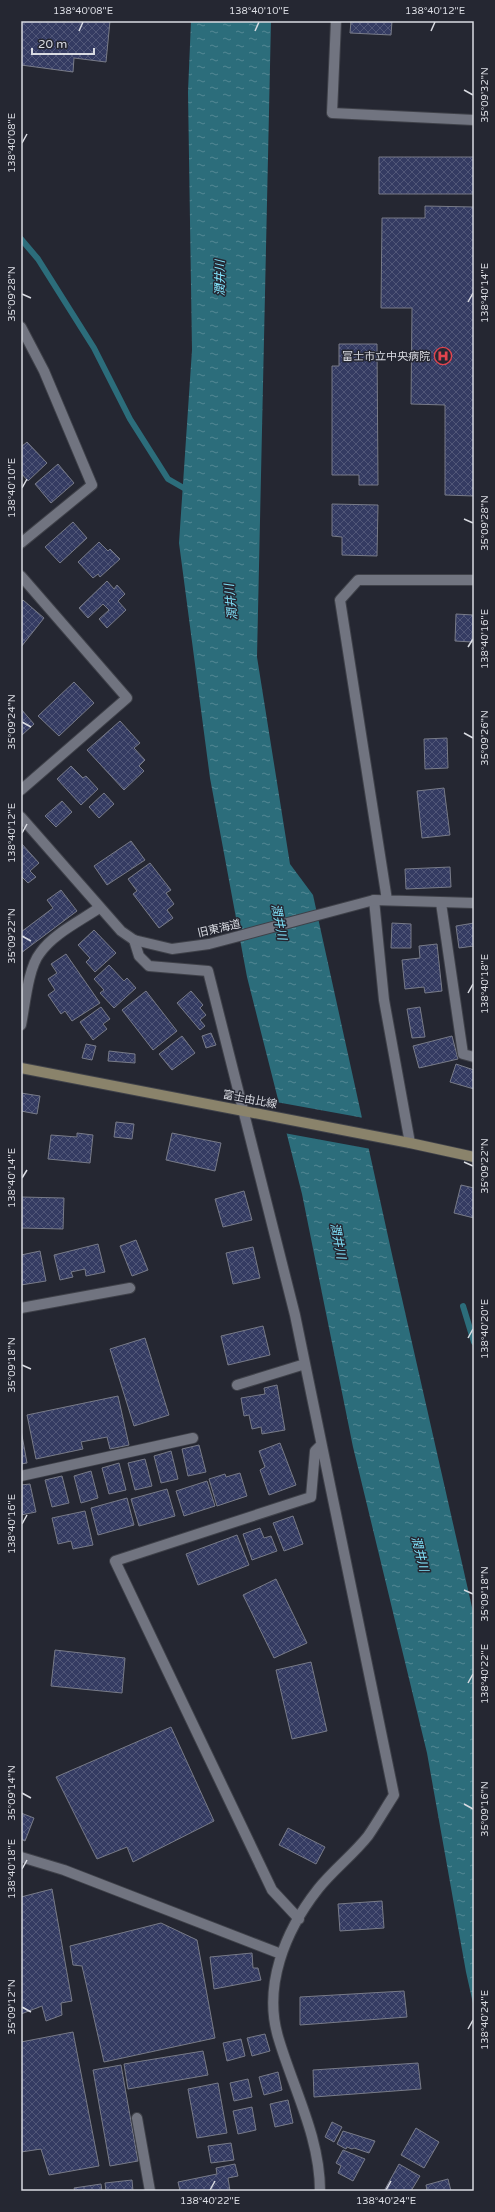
<svg xmlns="http://www.w3.org/2000/svg" width="495" height="2212" viewBox="0 0 495 2212" font-family="'Varela Round','Noto Sans JP',sans-serif">
<style>
.water{fill:url(#water-ripples)}
.pier{fill:#252732}
.lines{fill:none;stroke-linecap:round;stroke-linejoin:round}
.stream{stroke:#2c6d7b;stroke-width:6}
.building{fill:url(#building-cross-hatch);stroke:#787b88}
.minor-casing{stroke:#3f4149;stroke-width:12}
.tertiary-casing{stroke:#3f4149;stroke-width:12}
.secondary-casing{stroke:#3f4149;stroke-width:12}
.minor{stroke:#717480;stroke-width:10}
.tertiary{stroke:#717480;stroke-width:10}
.secondary{stroke:#8a836b;stroke-width:10}
.ticks{fill:none;stroke:#d9dbe2;stroke-width:1.5}
.labels{text-anchor:middle;stroke-width:3;stroke-linejoin:round;paint-order:stroke}
.poi-label{font-size:11px;fill:#d9dbe2;stroke:#252732;text-anchor:end}
.street-label{font-size:11px;fill:#d9dbe2;stroke:#252732}
.water-label{font-size:12px;font-style:italic;fill:#80e3fb;stroke:#252732}
.neatline{fill:none;stroke:#d9dbe2;stroke-width:1.5}
.ticks-label{font-size:10px;text-anchor:middle;fill:#d9dbe2}
</style>
<defs>
<pattern id="water-ripples" width="26" height="14" patternUnits="userSpaceOnUse"><rect width="26" height="14" fill="#2c6d7b"/><path d="M2 4q2-2 4 0t4 0M15 11q2-2 4 0t4 0" fill="none" stroke="#548894"/></pattern>
<pattern id="building-cross-hatch" width="8" height="8" patternUnits="userSpaceOnUse"><rect width="8" height="8" fill="#343b62"/><path d="M0 0l8 8M0 8l8-8" fill="none" stroke="#515778"/></pattern>
</defs>
<rect width="100%" height="100%" fill="#252732"/>
<!-- water -->
<path class="water" d="M191 21H271L257 657 290 864 313 895 393 1259 474 1616V2008L466 1972 427 1753 353 1447 302 1194 247 977 210 778 179 543 192 350 188 92Z"/>
<!-- pier -->
<path class="pier" d="M276 1102 364 1118 371 1149 284 1133Z"/>
<g class="lines">
<!-- stream -->
<path class="stream" d="M21 239 38 259 94 348 130 419 168 479 189 491
M463 1306 474 1342"/>
</g>
<!-- building -->
<path class="building" d="M21 21H110L106 62 74 58 73 72 21 65Z
M351 21H392L391 35 350 33Z
M379 157H474V194H379Z
M425 206 474 207V496L445 495V405L411 404 412 308H381L382 218H425Z
M339 344H377L378 485H359V475H332V366H339Z
M27 442 47 463 28 481 21 473V447Z
M58 464 74 483 51 503 35 484Z
M332 504 378 505 377 556 342 555V537L332 536Z
M73 522 87 538 60 563 45 547Z
M99 542 108 551 110 549 120 559 100 577 98 574 93 578 78 562Z
M107 581 114 589 117 585 125 594 118 601 126 610 107 628 99 619 109 610 103 604 88 618 79 608Z
M23 600 44 618 21 647V602Z
M456 614 473 615 472 642 455 641Z
M74 682 94 703 59 736 38 716Z
M21 709 34 724 21 736Z
M120 721 140 743 134 748 145 760 139 766 144 771 124 790 87 750Z
M447 738 448 768 425 769 424 739Z
M71 766 83 778 86 776 98 789 81 805 57 779Z
M444 788 450 835 422 838 417 791Z
M104 793 114 804 99 818 89 807Z
M62 801 72 812 56 827 45 816Z
M131 841 145 860 107 885 94 866Z
M21 843 39 863 30 871 36 877 28 883 21 876Z
M150 863 171 890 166 893 174 904 167 910 173 918 159 928 133 894 137 891 128 879Z
M450 867 451 887 406 889 405 869Z
M61 890 77 911 21 953V932L53 908 47 900Z
M392 923 411 924V948H391Z
M474 923V946L459 948 456 926Z
M94 930 116 953 95 972 86 962 90 958 78 945Z
M437 944 442 991 425 993 424 987 405 989 402 960 420 958 419 946Z
M66 954 100 1003 72 1021 65 1011 61 1014 48 995 55 990 48 979 57 973 51 964Z
M109 965 124 981 127 978 136 988 114 1008 100 993 104 990 94 979Z
M146 991 177 1031 153 1050 122 1010Z
M191 991 203 1005 200 1008 206 1015 200 1020 205 1026 200 1030 177 1003Z
M101 1007 110 1019 103 1024 107 1029 93 1040 80 1022Z
M420 1007 425 1037 412 1038 407 1009Z
M211 1033 216 1045 206 1048 202 1036Z
M182 1036 195 1053 172 1070 159 1054Z
M452 1036 458 1059 419 1068 413 1046Z
M86 1044 96 1046 92 1060 82 1058Z
M109 1051 135 1054V1063L108 1061Z
M456 1064 474 1070V1089L450 1082Z
M21 1093 40 1096 37 1114 21 1111Z
M116 1122 134 1124 132 1139 114 1137Z
M77 1133 93 1135 90 1163 48 1159 51 1135 77 1137Z
M172 1133 221 1143 215 1171 166 1160Z
M461 1185 474 1188V1218L454 1213Z
M244 1191 252 1220 223 1227 215 1199Z
M21 1197 64 1198 63 1229 21 1228Z
M136 1240 148 1270 132 1276 120 1246Z
M98 1244 105 1272 86 1276 85 1269 71 1272 73 1277 60 1280 54 1255Z
M253 1247 260 1278 233 1284 226 1253Z
M40 1251 46 1281 21 1285V1255Z
M263 1326 270 1355 228 1365 221 1336Z
M145 1338 169 1415 134 1426 110 1349Z
M277 1385 285 1430 262 1434 261 1427 252 1429 249 1415 244 1416 241 1398 265 1394 264 1388Z
M118 1396 129 1445 110 1449 107 1437 81 1442 83 1449 36 1459 27 1415Z
M21 1430 27 1463 21 1464Z
M280 1443 296 1485 269 1495 260 1470 265 1467 259 1451Z
M199 1445 206 1472 188 1476 182 1449Z
M171 1451 178 1479 161 1483 154 1456Z
M145 1459 152 1486 135 1490 128 1463Z
M119 1463 126 1490 109 1494 102 1468Z
M91 1471 98 1498 81 1503 74 1476Z
M240 1473 247 1496 217 1506 209 1479 225 1474 226 1477Z
M62 1476 69 1503 52 1507 45 1480Z
M207 1481 215 1506 184 1516 176 1491Z
M30 1484 36 1512 21 1515V1485Z
M167 1489 175 1516 139 1526 131 1499Z
M127 1498 134 1525 98 1535 91 1508Z
M85 1511 93 1545 73 1549 71 1541 58 1544 52 1518Z
M293 1516 303 1544 284 1551 273 1523Z
M260 1528 264 1538 271 1536 277 1551 252 1560 243 1534Z
M237 1535 249 1565 198 1585 186 1554Z
M276 1579 307 1643 274 1658 243 1595Z
M55 1650 125 1658 122 1693 51 1686Z
M311 1662 327 1731 292 1739 276 1670Z
M171 1727 214 1821 133 1862 127 1847 97 1859 56 1777Z
M21 1813 34 1818 25 1841 21 1839Z
M288 1828 325 1847 316 1864 279 1845Z
M52 1889 72 2001 61 2003 62 2015 46 2021 42 2006 21 2014V1897Z
M382 1901 384 1928 340 1931 338 1904Z
M161 1923 197 1940 215 2038 104 2062 82 1966 73 1965 70 1946Z
M252 1953 253 1968H258L261 1980 214 1989 210 1957Z
M404 1991 407 2017 300 2025V1997Z
M73 2032 99 2166 49 2175 41 2149 21 2152V2042Z
M265 2034 270 2051 252 2056 247 2038Z
M241 2039 245 2056 227 2061 223 2043Z
M203 2051 208 2075 128 2089 124 2064Z
M418 2063 421 2089 314 2097 313 2070Z
M121 2065 138 2161 110 2166 93 2070Z
M278 2072 282 2090 264 2095 259 2077Z
M248 2079 252 2097 234 2101 230 2083Z
M218 2083 227 2133 197 2138 188 2089Z
M288 2100 293 2123 275 2127 270 2104Z
M252 2107 256 2130 238 2134 233 2111Z
M332 2122 342 2127 334 2142 325 2137Z
M416 2128 439 2142 424 2168 401 2155Z
M343 2131 375 2141 369 2153 354 2148 352 2149 347 2147 346 2149 337 2144Z
M231 2143 234 2160 211 2163 208 2146Z
M343 2150 365 2159 353 2181 338 2173 341 2166 336 2163Z
M235 2164 238 2176 228 2178 230 2191H180L178 2182 217 2174 216 2168Z
M399 2164 420 2176 411 2191H384Z
M448 2179 451 2191H427L426 2185Z
M132 2180 133 2191H106L105 2183Z
M101 2184 102 2191H75L74 2188Z"/>
<g class="lines">
<defs>
<path id="minor" d="M336 21 332 113 474 120
M21 327 44 371 92 485 21 543
M21 576 127 698 21 790
M374 900 384 1000 410 1143
M441 903 463 1054 474 1057
M134 940 139 956 149 966 208 971 295 1315 394 1795C385 1809 377 1823 368 1836 353 1855 333 1870 318 1889 285 1931 262 1987 279 2040 294 2090 320 2138 320 2191
M21 1025C25 1005 28 968 40 953 53 934 80 921 99 908
M21 1308 130 1288
M237 1385 305 1364
M21 1476 193 1438
M21 1857 64 1870 281 1954
M299 1919 272 1890 115 1561 311 1497 315 1451 321 1445
M137 2118 150 2191"/>
<path id="tertiary" d="M21 817 121 931 134 940 172 949 209 944 374 900 474 903
M387 900 340 600 358 580H474"/>
<path id="secondary" d="M21 1068 410 1143 474 1157"/>
</defs>
<!-- minor casing -->
<use href="#minor" class="minor-casing"/>
<!-- tertiary casing -->
<use href="#tertiary" class="tertiary-casing"/>
<!-- secondary casing -->
<use href="#secondary" class="secondary-casing"/>
<!-- minor -->
<use href="#minor" class="minor"/>
<!-- tertiary -->
<use href="#tertiary" class="tertiary"/>
<!-- secondary -->
<use href="#secondary" class="secondary"/>
</g>
<!-- ticks -->
<path class="ticks" d="M79 31 83 22M255 31 259 22M431 31 435 22M464 90 473 95M22 143 27 134M22 294 31 298M468 302 473 293M22 488 27 479M464 519 473 523M468 647 473 639M22 722 31 727M464 733 473 738M22 833 27 824M22 936 31 941M468 993 473 984M464 1162 473 1166M22 1178 27 1170M468 1338 473 1329M22 1365 31 1369M22 1524 27 1515M464 1590 473 1594M468 1683 473 1674M22 1793 31 1798M464 1804 473 1809M22 1869 27 1860M22 2007 31 2012M468 2029 473 2020M210 2190 215 2181M386 2190 391 2181"/>
<!-- icons -->
<defs>
<symbol id="hospital-ring" viewBox="-11 -11 22 22"><circle r="9.5" fill="#252732" stroke="#e0444e" stroke-width="1.5"/><path d="M-5-5h3v3.5h4V-5h3V5h-3V1.5h-4V5h-3Z" fill="#e0444e"/></symbol>
</defs>
<g fill-rule="evenodd">
<use href="#hospital-ring" x="433" y="346" width="20" height="20"/>
</g>
<g class="labels">
<!-- poi labels -->
<g class="poi-label">
<text x="430" y="360">富士市立中央病院</text>
</g>
<!-- street labels -->
<g class="street-label">
<text transform="translate(219 928) rotate(-13)" y="4">旧東海道</text>
<text transform="translate(250 1099) rotate(11)" y="4">富士由比線</text>
</g>
<!-- water labels -->
<g class="water-label">
<text transform="translate(220 278) rotate(-90)" y="4">潤井川</text>
<text transform="translate(231 602) rotate(-96)" y="4">潤井川</text>
<text transform="translate(279 922) rotate(79)" y="4">潤井川</text>
<text transform="translate(338 1241) rotate(79)" y="4">潤井川</text>
<text transform="translate(420 1554) rotate(76)" y="4">潤井川</text>
</g>
</g>
<!-- border -->
<rect width="495" height="2212" fill="none" stroke="#252732" stroke-width="44"/>
<!-- scale -->
<path d="M32 48v6h62v-6" fill="none" stroke="#d9dbe2" stroke-width="2"/>
<text x="38" y="48" font-size="12" fill="#d9dbe2" stroke="#252732" stroke-width="3" paint-order="stroke">20 m</text>
<rect x="22" y="22" width="451" height="2168" class="neatline"/>
<g class="ticks-label">
<text x="83" y="14">138°40'08"E</text>
<text x="259" y="14">138°40'10"E</text>
<text x="435" y="14">138°40'12"E</text>
<text transform="translate(484 95) rotate(-90)" y="4">35°09'32"N</text>
<text transform="translate(11 143) rotate(-90)" y="4">138°40'08"E</text>
<text transform="translate(484 293) rotate(-90)" y="4">138°40'14"E</text>
<text transform="translate(11 294) rotate(-90)" y="4">35°09'28"N</text>
<text transform="translate(11 488) rotate(-90)" y="4">138°40'10"E</text>
<text transform="translate(484 523) rotate(-90)" y="4">35°09'28"N</text>
<text transform="translate(484 639) rotate(-90)" y="4">138°40'16"E</text>
<text transform="translate(11 722) rotate(-90)" y="4">35°09'24"N</text>
<text transform="translate(484 738) rotate(-90)" y="4">35°09'26"N</text>
<text transform="translate(11 833) rotate(-90)" y="4">138°40'12"E</text>
<text transform="translate(11 936) rotate(-90)" y="4">35°09'22"N</text>
<text transform="translate(484 984) rotate(-90)" y="4">138°40'18"E</text>
<text transform="translate(484 1166) rotate(-90)" y="4">35°09'22"N</text>
<text transform="translate(11 1178) rotate(-90)" y="4">138°40'14"E</text>
<text transform="translate(484 1329) rotate(-90)" y="4">138°40'20"E</text>
<text transform="translate(11 1365) rotate(-90)" y="4">35°09'18"N</text>
<text transform="translate(11 1524) rotate(-90)" y="4">138°40'16"E</text>
<text transform="translate(484 1594) rotate(-90)" y="4">35°09'18"N</text>
<text transform="translate(484 1674) rotate(-90)" y="4">138°40'22"E</text>
<text transform="translate(11 1793) rotate(-90)" y="4">35°09'14"N</text>
<text transform="translate(484 1809) rotate(-90)" y="4">35°09'16"N</text>
<text transform="translate(11 1869) rotate(-90)" y="4">138°40'18"E</text>
<text transform="translate(11 2007) rotate(-90)" y="4">35°09'12"N</text>
<text transform="translate(484 2020) rotate(-90)" y="4">138°40'24"E</text>
<text x="210" y="2204">138°40'22"E</text>
<text x="386" y="2204">138°40'24"E</text>
</g>
</svg>
